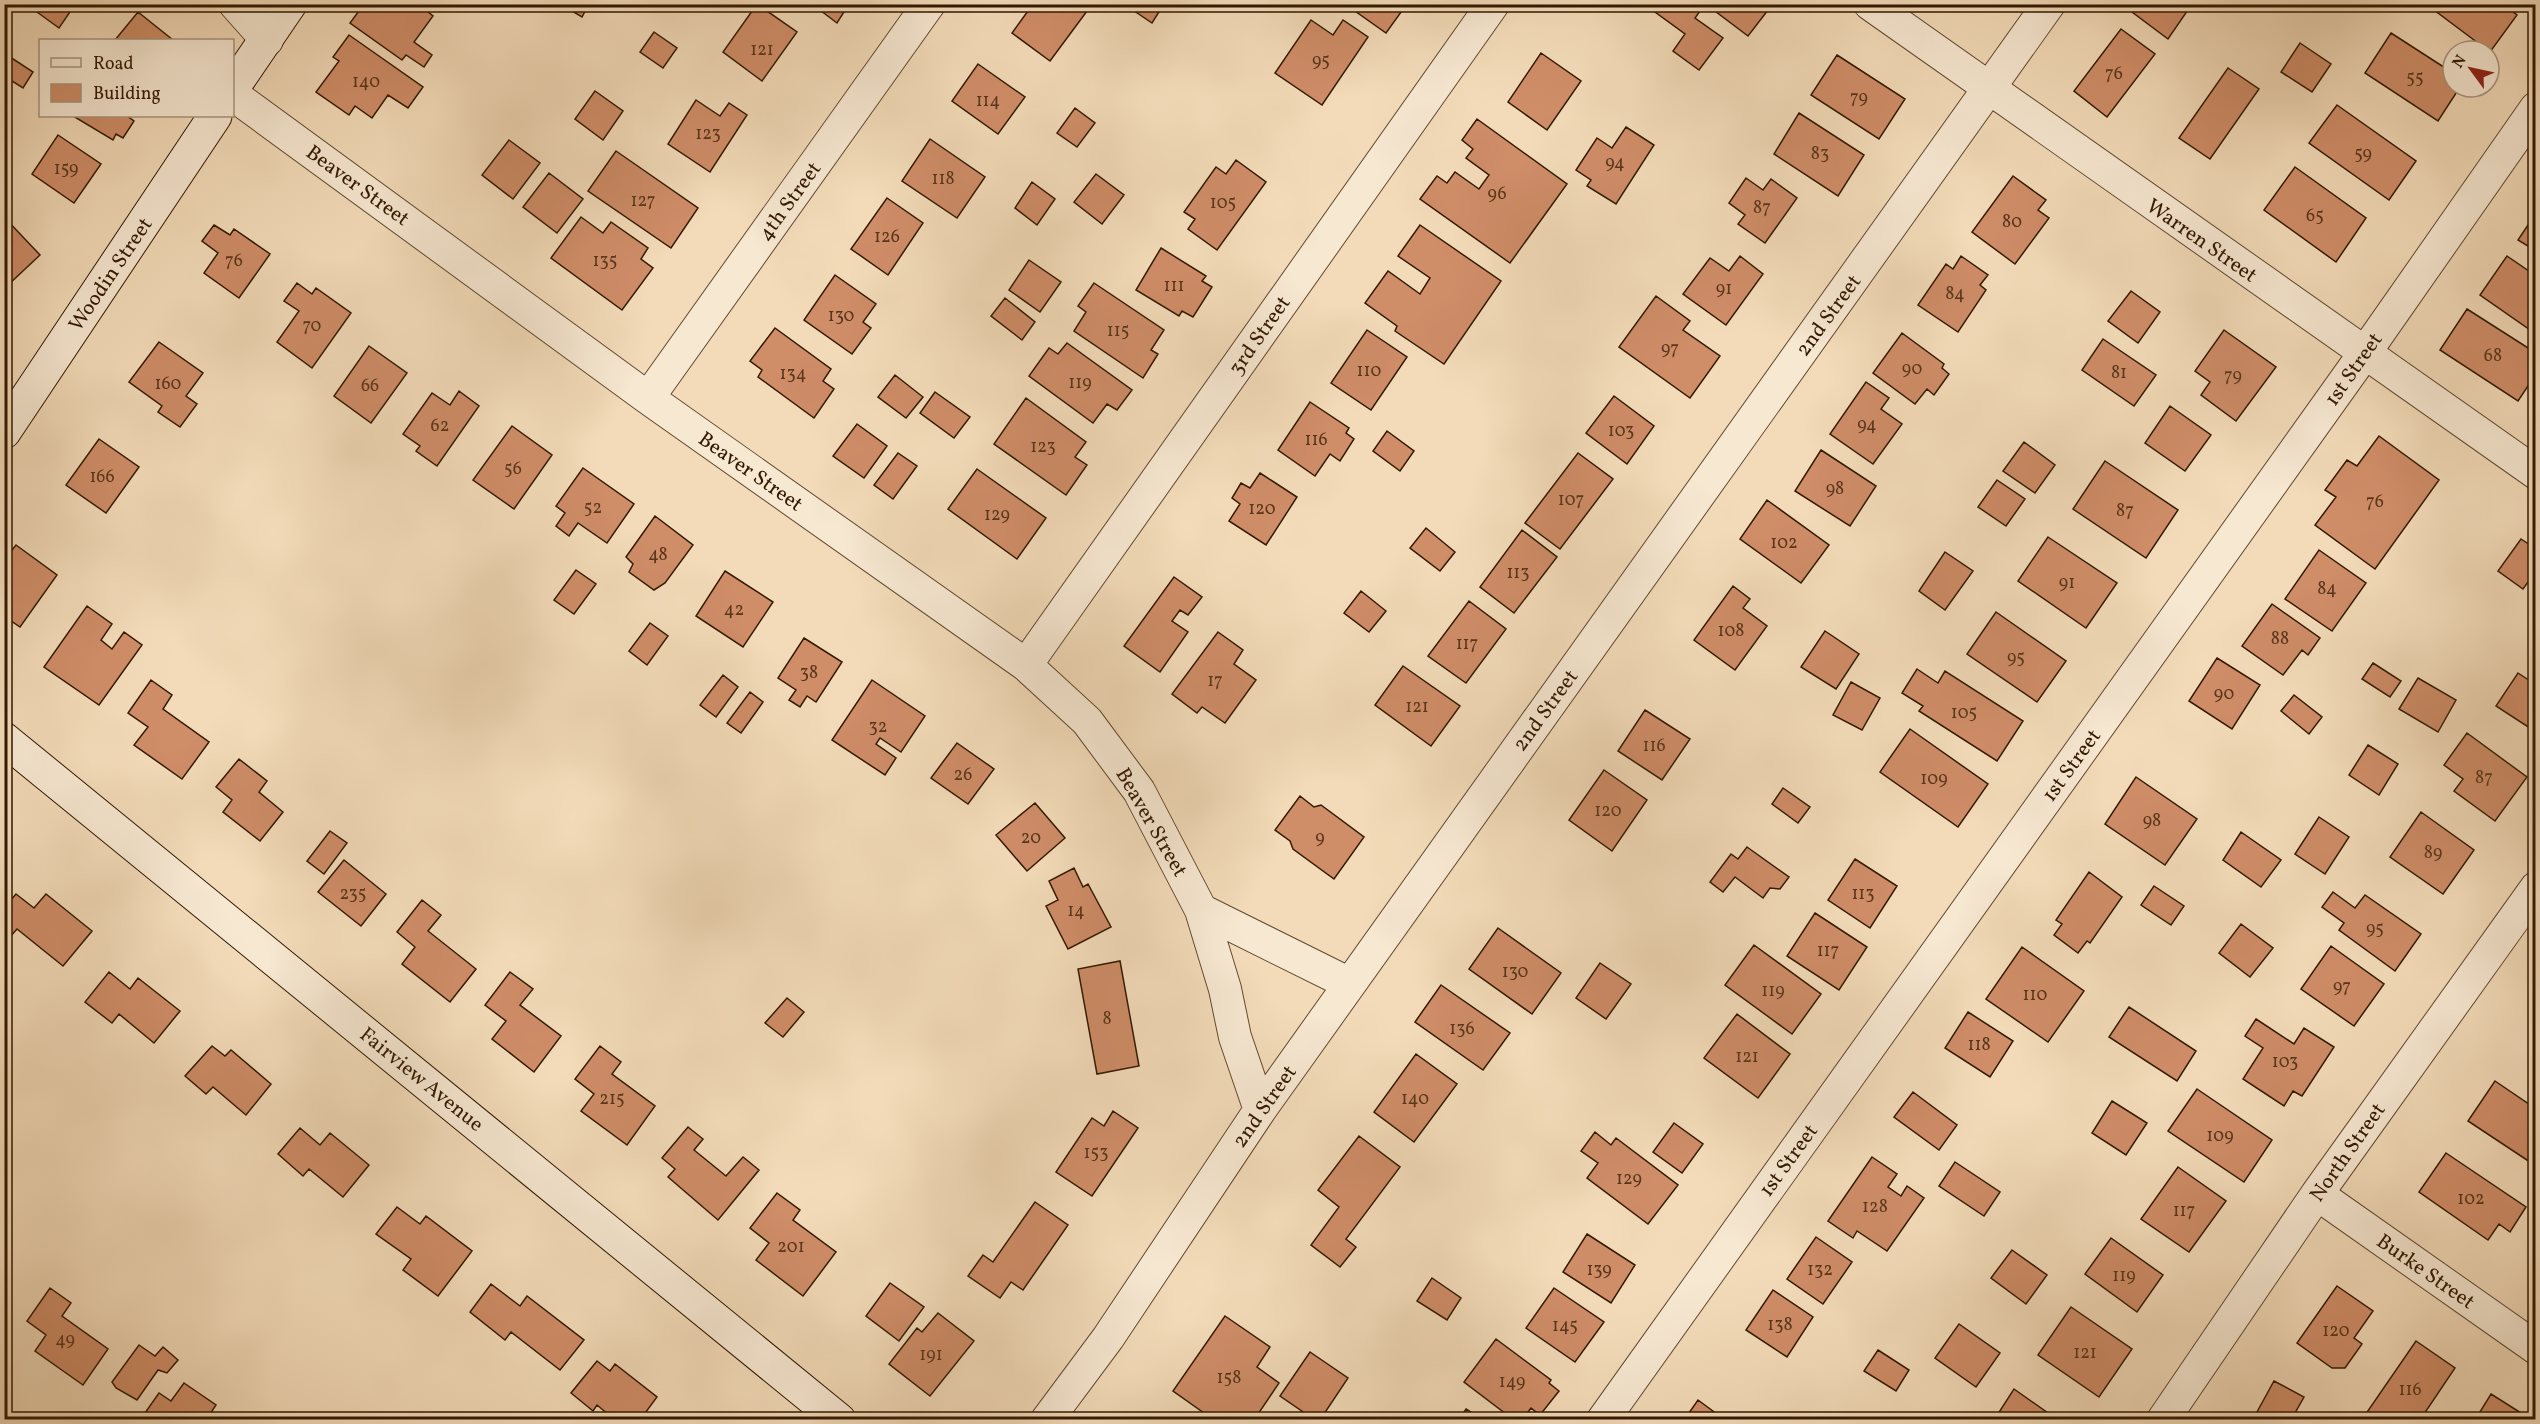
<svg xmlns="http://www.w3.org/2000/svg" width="2540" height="1424" viewBox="0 0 2540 1424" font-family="Vollkorn,serif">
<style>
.building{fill:#cf8d68;stroke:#321901;stroke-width:1.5}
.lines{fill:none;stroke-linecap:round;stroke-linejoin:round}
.street-casing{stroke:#624a2f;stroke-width:34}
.secondary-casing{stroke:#321901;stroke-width:35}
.street{stroke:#f7e8d2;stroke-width:32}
.secondary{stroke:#f7e8d2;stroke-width:33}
.labels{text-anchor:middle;stroke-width:4.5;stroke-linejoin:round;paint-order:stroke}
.number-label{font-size:18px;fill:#59361b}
.street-label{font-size:21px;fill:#321901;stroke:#f7e8d2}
</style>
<rect width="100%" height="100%" fill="#f3dbb9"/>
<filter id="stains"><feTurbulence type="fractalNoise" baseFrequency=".00333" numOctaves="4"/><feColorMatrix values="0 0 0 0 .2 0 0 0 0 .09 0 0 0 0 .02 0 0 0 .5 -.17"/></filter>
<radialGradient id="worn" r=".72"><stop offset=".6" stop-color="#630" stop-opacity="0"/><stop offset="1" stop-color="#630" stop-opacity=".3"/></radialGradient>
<!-- building -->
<path class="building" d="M26 4H65L72 9 59 28Z
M364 4H418L433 16 414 42 432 55 424 67 406 55 402 60 350 23Z
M560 4H589L582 17Z
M757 4 797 32 762 81 723 52Z
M812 4H849L837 23Z
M1033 4H1087L1090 7 1050 61 1012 33Z
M1124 4H1164L1152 23Z
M1345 4H1399L1404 8 1386 33Z
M1644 4H1705L1695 18 1723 38 1699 70 1673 51 1685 34Z
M1720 4H1761L1768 10 1748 36 1715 11Z
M2131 4H2192L2168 39 2128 9Z
M2426 4H2503L2517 15 2490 52Z
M138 12 173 40H115Z
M1311 20 1333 35 1343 20 1368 37 1322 105 1275 73Z
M2121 29 2155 54 2107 117 2074 91Z
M654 32 677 48 663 68 640 52Z
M2391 33 2453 73V87H2460L2438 121 2365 73Z
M349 35 423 87 408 108 388 95 372 118 355 106 349 115 316 92 339 61 333 57Z
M2300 43 2331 64 2312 92 2281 72Z
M4 53 33 72 23 88 4 76Z
M1541 53 1581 81 1547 130 1508 102Z
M1837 55 1905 99 1879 139 1811 95Z
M978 64 1025 97 998 134 952 101Z
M2228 68 2259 89 2210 159 2179 138Z
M595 91 623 111 603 140 575 119Z
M696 100 720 116 729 103 747 115 710 172 668 144Z
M2337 105 2416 161 2389 200 2309 143Z
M1075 108 1095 123 1077 147 1057 133Z
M1799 113 1864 155 1838 196 1774 154Z
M73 116H127L134 121 123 138 116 134 113 140Z
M1477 119 1567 184 1510 263 1420 199 1437 176 1447 183 1455 172 1479 189 1489 175 1466 158 1473 149 1462 140Z
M1626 127 1654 145 1616 204 1587 186 1591 180 1576 170 1597 138 1612 148Z
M58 135 101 164 74 203 32 174Z
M930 139 985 177 957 218 902 181Z
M509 140 540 163 513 199 482 175Z
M616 151 698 208 671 248 588 191Z
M1236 160 1266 182 1217 250 1188 229 1195 219 1184 212 1216 167 1226 174Z
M2295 167 2366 218 2336 262 2264 210Z
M549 173 583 199 557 233 523 207Z
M1096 174 1124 195 1102 224 1074 202Z
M2013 176 2046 200 2038 210 2049 218 2015 264 1972 232Z
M1746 178 1763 190 1771 179 1797 198 1765 243 1738 224 1745 215 1729 203Z
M1032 182 1055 199 1037 225 1015 208Z
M887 198 923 223 888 275 851 249Z
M2536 213V251L2518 240Z
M4 217 40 255 7 286 4 283Z
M581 217 603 233 611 222 648 248 641 259 653 268 622 310 551 258Z
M214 225 230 235 234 229 270 254 239 298 204 273 218 253 202 241Z
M1420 225 1501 281 1444 364 1395 331 1397 326 1365 303 1388 271 1420 294 1430 278 1398 256Z
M1161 248 1206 276 1202 281 1212 287 1193 317 1182 311 1179 316 1136 290Z
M1740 256 1763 274 1726 325 1683 294 1710 258 1729 271Z
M1961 256 1988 275 1980 285 1986 290 1958 332 1918 305 1946 264 1953 269Z
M2507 256 2536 276V334L2480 295Z
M1029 260 1061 282 1040 312 1009 290Z
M835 275 876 304 863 322 871 328 852 354 804 320Z
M297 283 312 294 316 288 351 313 312 368 277 342 299 311 284 301Z
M1094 283 1164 330 1151 350 1158 354 1143 378 1074 331 1086 312 1078 306Z
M2131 291 2160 312 2138 343 2108 321Z
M1656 296 1690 321 1683 330 1720 356 1690 398 1619 347Z
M1005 298 1035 322 1022 340 991 316Z
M2467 309 2536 353V374L2518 401 2440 350Z
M775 328 831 369 823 381 834 389 814 418 758 377 762 370 750 361Z
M1367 330 1407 357 1371 410 1331 383Z
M2224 330 2276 367 2236 421 2201 395 2210 382 2195 371Z
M1902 333 1944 364 1942 368 1949 374 1934 395 1927 389 1915 404 1873 373Z
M2103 339 2156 375 2134 406 2082 370Z
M159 342 203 373 186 396 197 404 180 427 158 412 162 406 129 382Z
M1067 343 1132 390 1117 410 1107 404 1093 423 1029 376 1049 348 1058 354Z
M369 346 407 373 371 423 334 396Z
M895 375 923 397 906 418 878 397Z
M1866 382 1889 398 1881 409 1902 424 1873 464 1830 434Z
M459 391 479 406 437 466 416 451 420 446 403 434 432 393 450 405Z
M935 392 970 417 954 438 920 413Z
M1614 396 1654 426 1627 464 1586 433Z
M1026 398 1086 442 1075 457 1087 465 1066 495 994 444Z
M1310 402 1349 428 1346 433 1354 439 1340 461 1330 454 1315 476 1278 450Z
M2170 406 2211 435 2185 471 2145 443Z
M857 424 887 446 864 478 833 456Z
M512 426 552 455 514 509 473 480Z
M1387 431 1414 451 1400 471 1373 451Z
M2379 436 2439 480 2375 569 2315 525 2336 497 2325 490 2347 460 2357 466Z
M99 439 139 467 106 513 66 485Z
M2024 442 2055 465 2035 493 2003 471Z
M1821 450 1876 486 1850 526 1795 491Z
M898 453 917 466 893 499 874 485Z
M1578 453 1613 479 1560 549 1525 523Z
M2105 461 2178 510 2146 558 2073 509Z
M583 468 634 504 607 543 578 523 569 536 556 526 565 513 556 506Z
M977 469 1046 518 1017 559 948 509Z
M1260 473 1297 497 1266 545 1229 521 1240 504 1232 498 1241 483 1250 488Z
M1997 480 2025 499 2006 526 1978 507Z
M1767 500 1829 545 1801 583 1740 539Z
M655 516 693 545 665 583 654 590 629 572 633 564 626 557Z
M1426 528 1455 552 1440 571 1410 548Z
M1522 530 1557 557 1514 613 1480 587Z
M2048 537 2117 583 2086 628 2018 581Z
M2521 539 2536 549V571L2523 589 2498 571Z
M16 545 57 575 20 627 4 616V560Z
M2319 550 2366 583 2332 631 2285 599Z
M1945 552 1973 571 1945 610 1919 591Z
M576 570 596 584 574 614 554 600Z
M725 571 773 602 743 647 696 616Z
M1174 577 1202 597 1188 615 1180 610 1172 621 1188 632 1160 672 1124 646Z
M1733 586 1750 599 1743 608 1767 626 1735 670 1694 640Z
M1361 591 1386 611 1369 632 1344 613Z
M1469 601 1506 629 1466 683 1428 656Z
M2272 604 2320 638 2308 655 2302 650 2283 675 2242 646Z
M87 606 112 624 101 640 112 649 124 632 142 645 99 705 44 667Z
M1996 612 2066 661 2037 702 1967 654Z
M650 623 668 636 647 665 629 651Z
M1825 631 1859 654 1836 689 1801 667Z
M1218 632 1243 650 1234 664 1256 680 1225 723 1202 707 1197 713 1172 694Z
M804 638 842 662 816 702 807 696 800 707 789 700 796 690 778 678Z
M2217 658 2260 685 2232 729 2189 701Z
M2373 663 2401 681 2390 697 2362 679Z
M1403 666 1460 706 1431 746 1375 705Z
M1917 669 1938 683 1945 671 2023 721 1997 761 1919 711 1923 706 1902 693Z
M2518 673 2536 685V732L2496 706Z
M723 675 738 687 716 717 700 705Z
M2418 678 2456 700 2438 732 2399 709Z
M151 680 172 695 163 709 209 742 182 779 134 745 148 727 128 713Z
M872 680 925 716 901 752 880 738 876 744 896 758 885 775 832 740Z
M1851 682 1880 698 1862 730 1833 715Z
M750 692 763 702 741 733 727 723Z
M2294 695 2322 717 2309 734 2281 711Z
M1645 710 1690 739 1662 780 1618 751Z
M1910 729 1988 784 1958 827 1880 772Z
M2467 733 2527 777 2495 821 2454 791 2463 779 2444 765Z
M957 743 994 769 968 804 931 778Z
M2368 745 2398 764 2379 795 2349 775Z
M239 759 267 781 259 792 283 812 260 841 223 812 232 800 216 787Z
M1604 770 1647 800 1612 851 1569 820Z
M2136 777 2197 819 2165 865 2105 824Z
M1783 788 1810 807 1798 823 1772 804Z
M1300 796 1314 807 1321 805 1364 837 1334 879 1293 849 1290 841 1275 830Z
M1035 803 1065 838 1027 871 996 835Z
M2421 812 2474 850 2443 894 2390 857Z
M2319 817 2349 837 2325 874 2295 854Z
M330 831 347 843 324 874 307 861Z
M2241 832 2281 860 2261 887 2223 860Z
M1747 847 1789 877 1780 889 1770 888 1763 898 1735 877 1723 892 1710 882 1731 854 1738 859Z
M1855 859 1897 886 1870 928 1828 900Z
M344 860 386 894 361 926 318 892Z
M1074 868 1083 887 1088 884 1111 927 1068 949 1046 906 1058 900 1049 881Z
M2089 872 2122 897 2090 943 2087 941 2078 953 2054 935 2062 924 2056 920Z
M2154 886 2184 906 2171 925 2141 905Z
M2333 892 2355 908 2365 895 2421 934 2395 971 2339 930 2344 923 2322 907Z
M16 894 34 908 46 894 92 931 63 966 17 929 10 937 4 932V908Z
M422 900 441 915 428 931 476 969 450 1002 402 964 415 947 397 932Z
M1815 913 1867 947 1839 990 1787 956Z
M2241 924 2273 948 2250 977 2219 953Z
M1498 928 1561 973 1532 1014 1469 969Z
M1754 945 1821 994 1792 1034 1725 985Z
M2331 946 2384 984 2354 1026 2301 989Z
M2022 947 2084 991 2048 1042 1986 999Z
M1120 961 1139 1066 1097 1074 1078 969Z
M1600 963 1631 984 1606 1019 1576 998Z
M109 972 130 989 138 978 180 1011 154 1043 119 1014 112 1023 85 1002Z
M510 972 533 989 520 1005 561 1036 534 1072 492 1039 506 1021 485 1005Z
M1441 985 1510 1033 1483 1070 1415 1022Z
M787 998 804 1012 783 1037 765 1023Z
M2129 1007 2196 1051 2177 1081 2109 1037Z
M1968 1012 2013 1041 1990 1077 1945 1048Z
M1737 1014 1790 1054 1758 1098 1704 1058Z
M2256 1019 2294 1044 2304 1028 2334 1047 2302 1096 2293 1091 2284 1106 2243 1079 2263 1048 2245 1036Z
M212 1046 225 1056 231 1050 271 1084 246 1115 213 1087 206 1094 185 1076Z
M600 1046 621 1062 612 1074 655 1106 627 1145 581 1111 594 1094 575 1079Z
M1416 1054 1457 1084 1414 1142 1374 1112Z
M2495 1081 2536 1109V1166L2468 1121Z
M2197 1089 2272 1140 2244 1182 2168 1131Z
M1913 1092 1957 1125 1939 1150 1894 1117Z
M2112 1101 2147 1123 2126 1155 2092 1133Z
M1113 1111 1138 1128 1092 1196 1056 1172 1092 1118 1104 1126Z
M1674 1123 1703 1144 1682 1173 1653 1152Z
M688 1127 703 1139 694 1150 726 1176 743 1157 759 1170 718 1220 668 1177 675 1169 662 1158Z
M300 1128 320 1145 330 1133 369 1165 343 1197 309 1169 303 1176 278 1154Z
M1595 1132 1611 1145 1616 1138 1678 1185 1648 1224 1587 1178 1598 1163 1581 1151Z
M1359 1136 1400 1167 1346 1239 1356 1247 1340 1267 1311 1245 1339 1207 1318 1190Z
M2446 1153 2526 1207 2510 1232 2499 1224 2488 1240 2419 1192Z
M1872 1157 1897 1174 1888 1187 1901 1196 1907 1186 1924 1198 1887 1251 1857 1231 1853 1238 1828 1221Z
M1955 1162 2000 1192 1984 1216 1939 1186Z
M2178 1167 2226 1201 2189 1252 2141 1219Z
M777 1193 800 1210 793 1220 836 1252 803 1296 756 1260 769 1243 750 1228Z
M1035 1202 1068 1225 1023 1290 1011 1282 1000 1298 968 1276 983 1255 993 1262Z
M397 1207 420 1224 426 1216 472 1251 438 1296 403 1270 411 1259 376 1234Z
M1587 1234 1635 1265 1611 1303 1563 1272Z
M1816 1237 1852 1262 1823 1304 1787 1279Z
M2111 1238 2163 1275 2137 1312 2085 1274Z
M2012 1250 2047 1275 2026 1304 1991 1278Z
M1432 1278 1461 1298 1447 1320 1417 1301Z
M890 1283 924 1307 899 1341 866 1316Z
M491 1284 520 1306 527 1296 584 1340 560 1370 511 1332 505 1340 470 1312Z
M2337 1286 2373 1311 2354 1338 2362 1344 2345 1368H2332L2297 1343Z
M50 1288 71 1303 62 1316 108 1349 83 1385 35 1351 46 1335 27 1321Z
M1554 1288 1604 1322 1575 1362 1526 1328Z
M1773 1290 1813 1317 1787 1357 1746 1330Z
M2071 1307 2132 1349 2099 1397 2038 1355Z
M938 1313 974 1341 930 1396 889 1364 917 1328 922 1332Z
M1225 1316 1270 1347 1257 1367 1279 1383 1254 1420H1225L1221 1417 1220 1420H1214L1173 1391Z
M1959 1324 2000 1353 1976 1387 1935 1358Z
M1496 1339 1551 1380 1549 1383 1559 1391 1540 1415 1531 1408 1522 1420H1514L1464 1382Z
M2416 1341 2455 1368 2420 1420H2407L2401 1415 2398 1420H2366L2363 1418Z
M139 1345 155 1356 163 1347 178 1360 167 1373 158 1370 137 1400 116 1388 112 1382Z
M1878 1350 1909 1370 1896 1391 1864 1371Z
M1310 1352 1348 1378 1320 1420H1315L1280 1396Z
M597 1361 610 1371 615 1364 657 1397 640 1420H615L597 1405 593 1411 571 1393Z
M2274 1381 2304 1397 2291 1420H2271L2257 1412Z
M184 1383 216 1405 206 1420H140L159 1393 171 1401Z
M2014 1389 2058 1420H1994Z
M2491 1394 2529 1418V1420H2475Z
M1698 1400 1725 1420H1684Z
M1466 1409 1483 1420H1459Z"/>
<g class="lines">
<defs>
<path id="street" d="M235 4 267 40
M1870 4 2536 473
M232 94 648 398 1026 665 1087 721 1139 791 1201 910 1225 989 1235 1037 1260 1110
M648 398 929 4
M1026 665 1493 4
M1201 910 1350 984
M2317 1194 2536 1348
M1047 1420 1108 1338 1260 1110 2049 4
M1603 1420 2364 354 2536 108
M2163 1420 2317 1194 2536 888"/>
<path id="secondary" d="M232 89 290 4
M4 432 215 116
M4 739 839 1420"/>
</defs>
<!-- street casing -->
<use href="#street" class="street-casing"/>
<!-- secondary casing -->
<use href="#secondary" class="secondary-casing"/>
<!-- street -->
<use href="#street" class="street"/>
<!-- secondary -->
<use href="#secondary" class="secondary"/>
</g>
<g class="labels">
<!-- number labels -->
<g class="number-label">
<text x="762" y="55">121</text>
<text x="1321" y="66">95</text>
<text x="2114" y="79">76</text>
<text x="2415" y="83">55</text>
<text x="366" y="87">140</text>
<text x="1859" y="103">79</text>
<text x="988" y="106">114</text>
<text x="708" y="139">123</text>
<text x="1820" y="159">83</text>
<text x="2363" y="159">59</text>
<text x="1615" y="168">94</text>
<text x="66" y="174">159</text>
<text x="943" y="184">118</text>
<text x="1497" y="199">96</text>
<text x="643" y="206">127</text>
<text x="1223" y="208">105</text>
<text x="1762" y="213">87</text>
<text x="2315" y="221">65</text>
<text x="2012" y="227">80</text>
<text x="887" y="242">126</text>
<text x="234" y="266">76</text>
<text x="605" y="266">135</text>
<text x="1174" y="291">111</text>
<text x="1724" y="294">91</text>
<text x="1955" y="299">84</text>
<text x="841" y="321">130</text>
<text x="312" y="331">70</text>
<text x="1118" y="336">115</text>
<text x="1670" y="354">97</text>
<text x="2493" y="361">68</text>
<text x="1912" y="374">90</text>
<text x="1369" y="376">110</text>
<text x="2119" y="378">81</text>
<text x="793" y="379">134</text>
<text x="2233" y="381">79</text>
<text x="1080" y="388">119</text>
<text x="168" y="389">160</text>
<text x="370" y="391">66</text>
<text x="1867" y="430">94</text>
<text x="440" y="431">62</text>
<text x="1621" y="436">103</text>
<text x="1316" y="445">116</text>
<text x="1043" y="452">123</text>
<text x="513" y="474">56</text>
<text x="102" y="482">166</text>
<text x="1835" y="494">98</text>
<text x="1571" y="505">107</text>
<text x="2375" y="507">76</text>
<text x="593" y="513">52</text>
<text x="1262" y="514">120</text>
<text x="2125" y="516">87</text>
<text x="997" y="520">129</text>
<text x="1784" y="548">102</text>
<text x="658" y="560">48</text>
<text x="1518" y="578">113</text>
<text x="2067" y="588">91</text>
<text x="2327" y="594">84</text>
<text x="734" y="615">42</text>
<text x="1731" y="636">108</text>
<text x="2280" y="644">88</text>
<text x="1467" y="649">117</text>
<text x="2016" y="663">95</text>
<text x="809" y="678">38</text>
<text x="1215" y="686">17</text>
<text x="2224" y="699">90</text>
<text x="1417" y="712">121</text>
<text x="1964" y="718">105</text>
<text x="878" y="732">32</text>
<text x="1654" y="751">116</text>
<text x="963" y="780">26</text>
<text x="2484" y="783">87</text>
<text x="1934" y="784">109</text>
<text x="1608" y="816">120</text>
<text x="2152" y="826">98</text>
<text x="1031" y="843">20</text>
<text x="1320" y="843">9</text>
<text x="2433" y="858">89</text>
<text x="353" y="899">235</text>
<text x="1863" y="899">113</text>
<text x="1076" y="916">14</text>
<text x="2375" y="934">95</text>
<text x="1828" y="956">117</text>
<text x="1515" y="977">130</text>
<text x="2342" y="992">97</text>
<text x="1773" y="996">119</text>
<text x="2035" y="1000">110</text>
<text x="1107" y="1024">8</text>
<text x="1462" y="1034">136</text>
<text x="1979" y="1050">118</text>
<text x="1747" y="1062">121</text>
<text x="2285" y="1067">103</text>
<text x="612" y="1104">215</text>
<text x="1415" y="1104">140</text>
<text x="2220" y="1141">109</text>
<text x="1096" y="1158">153</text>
<text x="1629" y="1184">129</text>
<text x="2471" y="1204">102</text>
<text x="1875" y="1212">128</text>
<text x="2184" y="1216">117</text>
<text x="791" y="1252">201</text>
<text x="1599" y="1275">139</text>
<text x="1820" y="1275">132</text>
<text x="2124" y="1281">119</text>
<text x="1780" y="1330">138</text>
<text x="1565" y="1331">145</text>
<text x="2336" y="1336">120</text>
<text x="65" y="1345">49</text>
<text x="2085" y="1358">121</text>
<text x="931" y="1360">191</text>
<text x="1229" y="1383">158</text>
<text x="1512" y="1387">149</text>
<text x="2410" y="1395">116</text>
</g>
<!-- street labels -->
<g class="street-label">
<text transform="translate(358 185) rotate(36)" y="7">Beaver Street</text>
<text transform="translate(789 201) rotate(-54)" y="7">4th Street</text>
<text transform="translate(2202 240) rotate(35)" y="7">Warren Street</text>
<text transform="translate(110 274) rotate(-56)" y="7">Woodin Street</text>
<text transform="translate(1828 315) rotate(-54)" y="7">2nd Street</text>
<text transform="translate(1259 335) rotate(-55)" y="7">3rd Street</text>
<text transform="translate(2353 369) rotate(-55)" y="7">1st Street</text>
<text transform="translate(751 471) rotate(35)" y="7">Beaver Street</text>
<text transform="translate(1545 710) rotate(-54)" y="7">2nd Street</text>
<text transform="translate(2071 765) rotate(-54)" y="7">1st Street</text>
<text transform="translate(1152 822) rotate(60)" y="7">Beaver Street</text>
<text transform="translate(422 1079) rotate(39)" y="7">Fairview Avenue</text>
<text transform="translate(1264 1106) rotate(-55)" y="7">2nd Street</text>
<text transform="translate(2347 1152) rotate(-55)" y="7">North Street</text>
<text transform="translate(1788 1160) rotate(-54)" y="7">1st Street</text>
<text transform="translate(2426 1271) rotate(35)" y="7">Burke Street</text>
</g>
</g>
<!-- margin -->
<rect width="2540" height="1424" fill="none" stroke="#f3dbb9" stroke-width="24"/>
<rect x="6" y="6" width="2528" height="1412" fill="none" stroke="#321901" stroke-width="3"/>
<rect x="12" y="12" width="2516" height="1400" fill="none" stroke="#321901" stroke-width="1.5"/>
<!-- legend -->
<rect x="39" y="39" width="195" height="78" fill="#f7e8d2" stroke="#a8957e" stroke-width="1.5"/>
<rect x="51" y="58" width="30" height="9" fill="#f7e8d2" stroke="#a8957e" stroke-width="1.5"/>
<text x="93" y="69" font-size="18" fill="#321901">Road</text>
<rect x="51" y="84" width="30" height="18" fill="#cf8d68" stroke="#a8957e" stroke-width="1.5"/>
<text x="93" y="99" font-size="18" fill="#321901">Building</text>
<!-- north arrow -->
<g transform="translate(2471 69) rotate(303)"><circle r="28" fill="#f7e8d2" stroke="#a8957e" stroke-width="1.5"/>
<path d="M0-4.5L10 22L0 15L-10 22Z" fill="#8f2418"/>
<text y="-9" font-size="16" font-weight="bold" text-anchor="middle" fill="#321901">N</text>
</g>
<rect width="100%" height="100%" filter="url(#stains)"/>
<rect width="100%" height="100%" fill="url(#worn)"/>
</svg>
